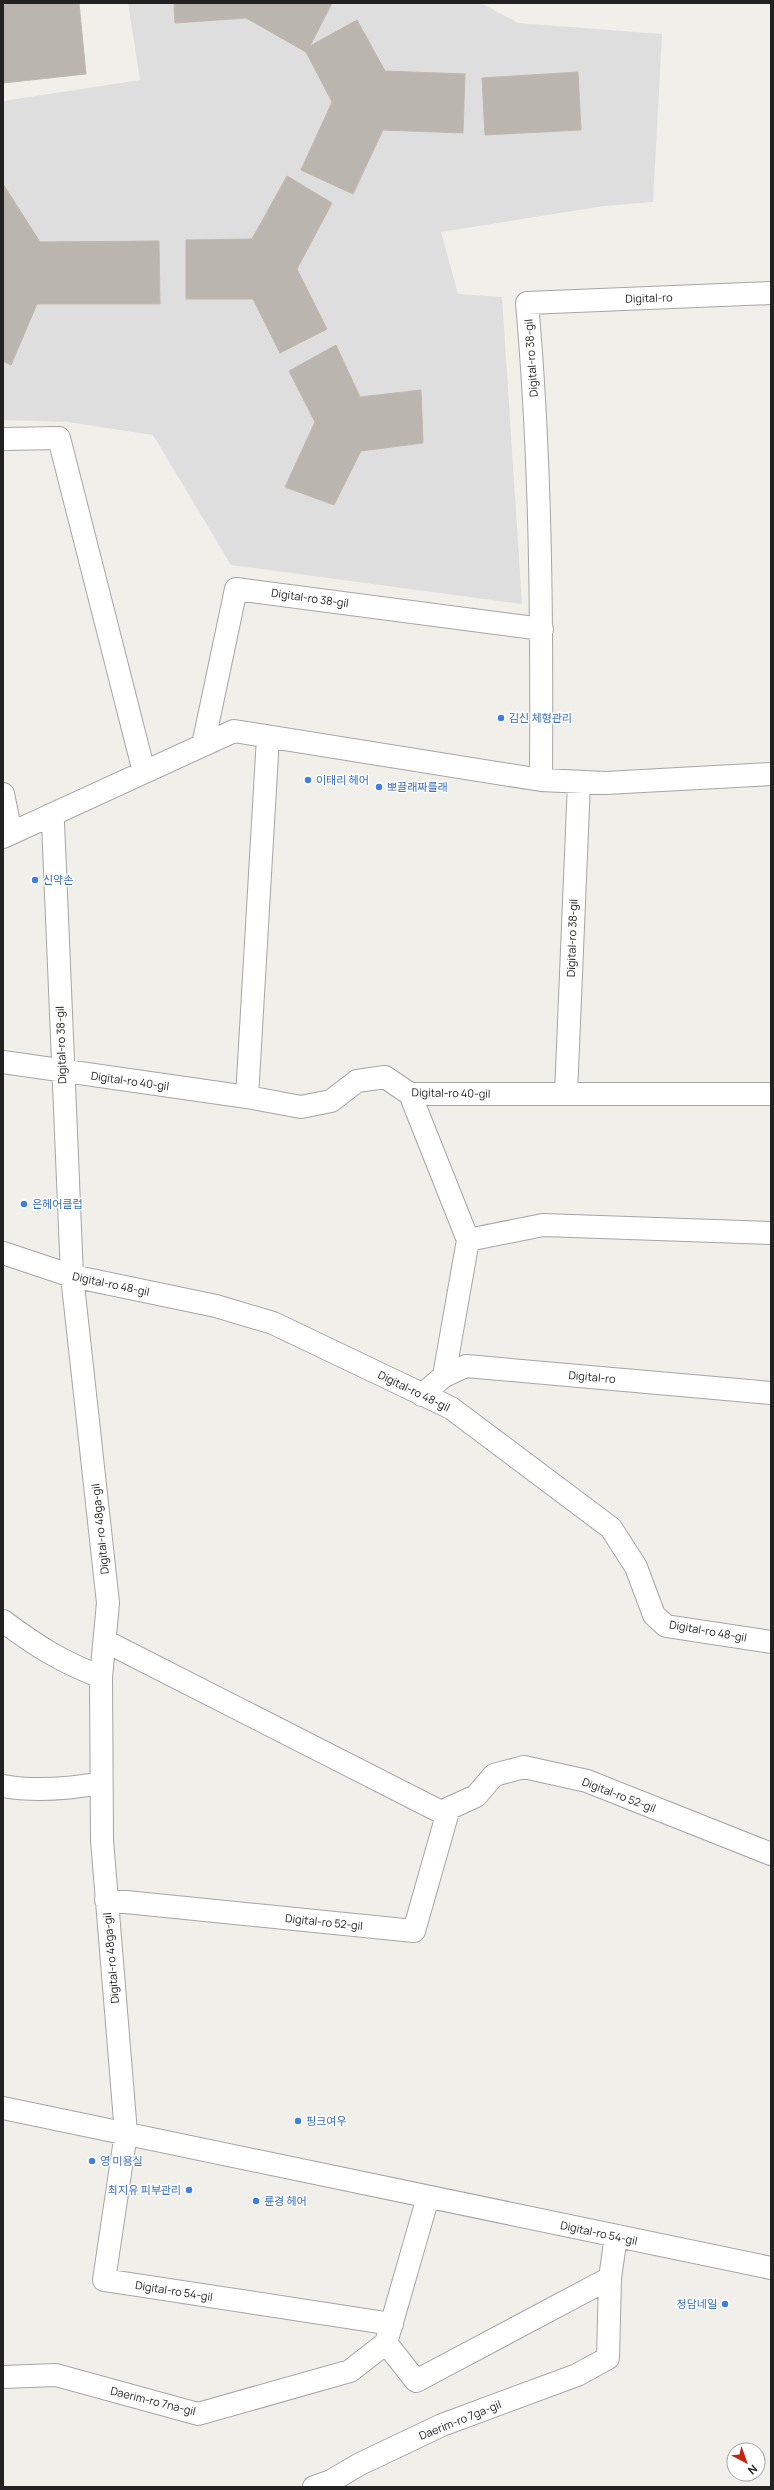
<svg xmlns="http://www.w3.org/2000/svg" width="774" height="2490" viewBox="0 0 774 2490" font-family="Manrope,'Noto Sans KR',sans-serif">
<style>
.residential{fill:#dfdede}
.building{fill:#bab5ae;stroke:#c1b8ac}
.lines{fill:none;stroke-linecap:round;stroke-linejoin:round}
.minor-casing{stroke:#a5a5a5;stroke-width:24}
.minor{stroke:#fff;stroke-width:22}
.shop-dot{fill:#3f7fe0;stroke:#fff;stroke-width:1.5}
.labels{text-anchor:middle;stroke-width:3;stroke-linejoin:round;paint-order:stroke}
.street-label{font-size:11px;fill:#212121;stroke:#fff}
.shop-label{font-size:11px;fill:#366cbe;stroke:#fff;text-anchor:start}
</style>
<rect width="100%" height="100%" fill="#f1efe9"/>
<!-- residential -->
<path class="residential" d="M128 3H481L518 23 662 34 653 202 604 206 441 232 458 294 502 297 522 604 231 565 153 435 68 422 3 420V101L140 80Z"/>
<!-- building -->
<path class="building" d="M3 3H79L86 74 3 83Z
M174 3H332L310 46 357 20 385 71 465 74 463 133 383 130 353 194 301 170 332 102 306 52 246 18 175 23Z
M578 72 581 130 485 135 482 78Z
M287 176 332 203 297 269 327 329 280 353 253 299H186V240L252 239Z
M3 184 40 242 159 241 160 304H37L11 365 3 361Z
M336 345 360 397 421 390 423 443 361 451 334 505 285 487 315 422 289 371Z"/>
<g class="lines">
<defs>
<path id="minor" d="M3 439 59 438 144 772
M203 745 236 589 542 629
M541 780C542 621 541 461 527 303L771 293
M3 794 11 833
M50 815 53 822 72 1276 108 1603 101 1677 102 1840 126 2133 104 2280 392 2324
M3 837 234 731 541 780 606 783 771 774
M3 1062 247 1097 301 1107 331 1101 357 1081 385 1077 410 1094H771
M410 1094 468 1240
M566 1094 579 782
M247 1097 268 737
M468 1240 543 1225 771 1233
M3 1253 72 1276 216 1306 273 1323 451 1408 611 1528 636 1567 654 1615 666 1626 771 1642
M444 1376 468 1240
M422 1395 444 1376 466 1366 771 1393
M3 1621C38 1647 60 1661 101 1677
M105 1641 441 1812 476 1796 494 1775 524 1767 587 1781 771 1854
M3 1786C36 1792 68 1789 101 1783
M106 1900 414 1931 449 1808
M3 2108 771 2268
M428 2197 386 2343 416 2381 610 2278
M3 2377 56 2375 198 2414 350 2371 386 2343
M314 2487 331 2481 360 2464 442 2425 577 2375 608 2358 610 2278 616 2236"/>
</defs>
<!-- minor casing -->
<use href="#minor" class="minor-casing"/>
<!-- minor -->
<use href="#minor" class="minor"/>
</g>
<!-- markers -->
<g class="shop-dot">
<circle cx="501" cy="718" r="4"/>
<circle cx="308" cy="780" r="4"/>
<circle cx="379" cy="787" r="4"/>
<circle cx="35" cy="880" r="4"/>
<circle cx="24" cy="1204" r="4"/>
<circle cx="298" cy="2121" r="4"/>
<circle cx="92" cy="2161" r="4"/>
<circle cx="189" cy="2190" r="4"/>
<circle cx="256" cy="2201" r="4"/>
<circle cx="725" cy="2304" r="4"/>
</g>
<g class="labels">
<!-- street labels -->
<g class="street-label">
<text transform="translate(649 298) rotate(-2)" y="4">Digital-ro</text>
<text transform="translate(531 358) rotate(-94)" y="4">Digital-ro 38-gil</text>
<text transform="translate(310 598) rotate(8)" y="4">Digital-ro 38-gil</text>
<text transform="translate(572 938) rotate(-88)" y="4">Digital-ro 38-gil</text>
<text transform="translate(61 1045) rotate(-92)" y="4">Digital-ro 38-gil</text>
<text transform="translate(130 1081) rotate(8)" y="4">Digital-ro 40-gil</text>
<text transform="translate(451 1093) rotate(1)" y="4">Digital-ro 40-gil</text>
<text transform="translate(111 1284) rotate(12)" y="4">Digital-ro 48-gil</text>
<text transform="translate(592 1377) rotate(5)" y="4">Digital-ro</text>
<text transform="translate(414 1391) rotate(26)" y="4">Digital-ro 48-gil</text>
<text transform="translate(100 1529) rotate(-96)" y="4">Digital-ro 48ga-gil</text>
<text transform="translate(708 1631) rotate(10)" y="4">Digital-ro 48-gil</text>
<text transform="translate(619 1795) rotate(21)" y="4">Digital-ro 52-gil</text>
<text transform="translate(324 1922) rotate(6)" y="4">Digital-ro 52-gil</text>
<text transform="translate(111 1958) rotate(-95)" y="4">Digital-ro 48ga-gil</text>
<text transform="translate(599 2233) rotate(12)" y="4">Digital-ro 54-gil</text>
<text transform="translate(174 2291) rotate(9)" y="4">Digital-ro 54-gil</text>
<text transform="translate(153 2401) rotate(14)" y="4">Daerim-ro 7na-gil</text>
<text transform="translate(460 2420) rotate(-22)" y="4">Daerim-ro 7ga-gil</text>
</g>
<!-- shop labels -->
<g class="shop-label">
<text x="509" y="722">김신 체형관리</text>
<text x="316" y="784">이태리 헤어</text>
<text x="387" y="791">뽀끌래짜를래</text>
<text x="43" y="884">신약손</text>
<text x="32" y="1208">은헤어클럽</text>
<text x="306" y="2125">핑크여우</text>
<text x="100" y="2165">영 미용실</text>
<text x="181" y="2194" text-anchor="end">최지유 피부관리</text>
<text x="264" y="2205">륜경 헤어</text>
<text x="717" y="2308" text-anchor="end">청담네일</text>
</g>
</g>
<!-- border -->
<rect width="774" height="2490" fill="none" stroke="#212121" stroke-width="8"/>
<!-- north arrow -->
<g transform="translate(746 2462) rotate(139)"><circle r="19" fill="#ffffff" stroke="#a6a6a6"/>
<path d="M0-3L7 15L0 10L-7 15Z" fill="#c22410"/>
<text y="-6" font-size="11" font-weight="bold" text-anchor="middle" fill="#212121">N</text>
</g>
</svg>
